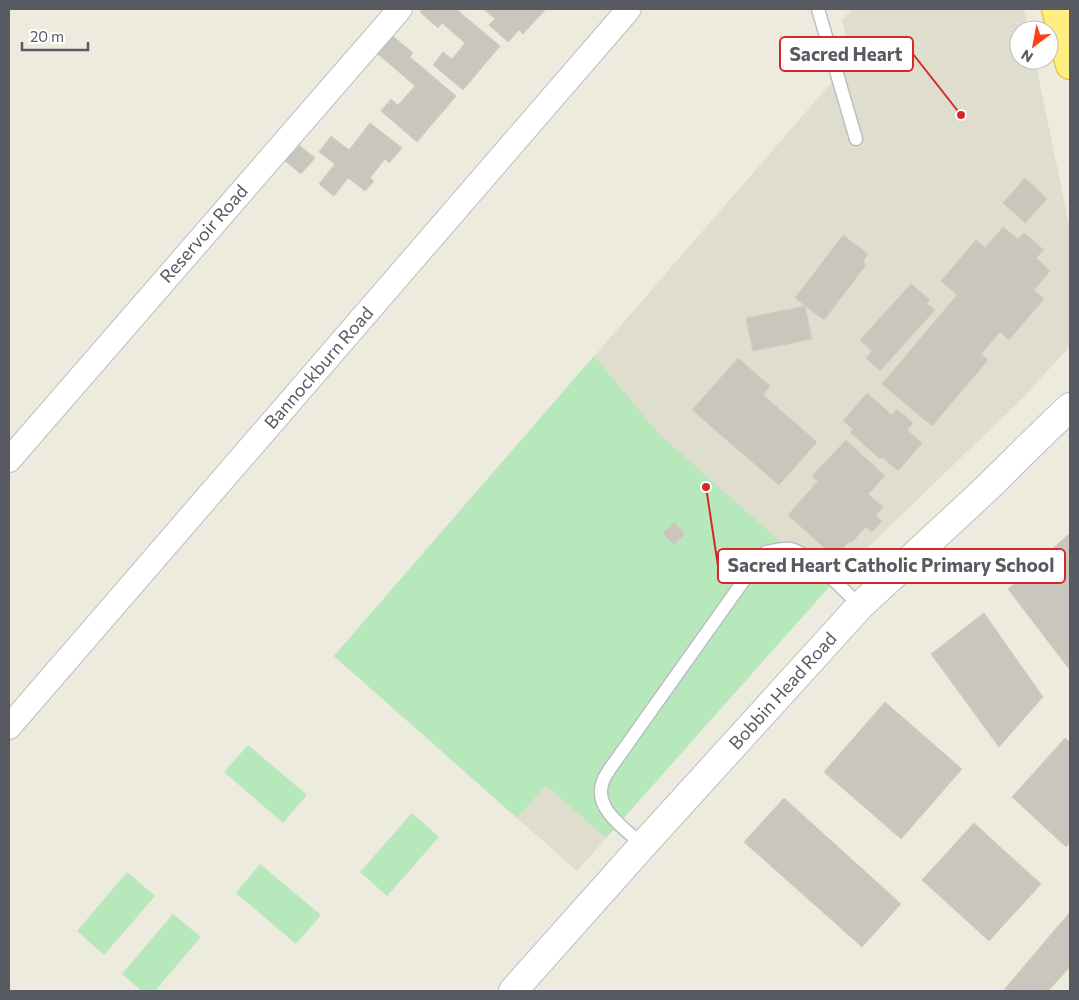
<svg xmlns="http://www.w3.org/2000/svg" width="1079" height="1000" viewBox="0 0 1079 1000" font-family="Commissioner,sans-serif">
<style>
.education{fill:#dfddce}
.green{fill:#b7e8bc}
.building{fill:#c9c7bd;stroke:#d1cdbc}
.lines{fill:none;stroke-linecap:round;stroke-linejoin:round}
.lane-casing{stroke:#bbbdc4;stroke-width:15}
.street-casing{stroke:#bbbdc4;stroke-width:26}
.secondary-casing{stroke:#bbbec6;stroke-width:30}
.highway-casing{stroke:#eabd00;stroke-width:30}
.lane{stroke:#fff;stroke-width:12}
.street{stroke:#fff;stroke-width:24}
.secondary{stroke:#fff;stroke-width:28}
.highway{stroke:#ffee82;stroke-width:28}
.labels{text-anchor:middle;stroke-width:4;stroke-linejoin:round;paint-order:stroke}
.street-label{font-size:18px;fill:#575a61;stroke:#fff}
.leader{fill:none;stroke:#d62828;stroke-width:2}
.callout-dot{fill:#d62828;stroke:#fff;stroke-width:2}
.callout{fill:#fff;stroke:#d62828;stroke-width:2}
.callout-label{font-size:19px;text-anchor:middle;font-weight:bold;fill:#575a61}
</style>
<rect width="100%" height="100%" fill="#edebde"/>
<!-- education -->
<path class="education" d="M852 9H1024L1028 30H1019V60H1035L1070 230V346L1023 398 839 575 577 871 334 656 851 60 842 20Z"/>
<!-- green -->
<path class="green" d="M594 356 659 434 830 586 606 838 546 785 517 818 334 656Z
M248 745 307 795 283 823 224 772Z
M412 813 439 837 387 896 360 872Z
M260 864 321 915 296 944 236 893Z
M127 872 155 896 104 955 77 931Z
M173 914 201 937 155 991H142L122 974Z"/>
<!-- building -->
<path class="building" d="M422 9H456L500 46 463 90 433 65 443 52 452 59 465 43 442 23 438 28 420 12Z
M484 9H546L523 34 519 30 508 42 489 25 495 19Z
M393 36 413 53 410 57 456 96 417 142 381 111 391 99 398 105 415 86 378 54Z
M370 123 402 148 389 163 385 159 370 178 374 181 365 191 348 178 334 196 319 184 335 164 319 152 331 136 349 150Z
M299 145 315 158 301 174 285 161Z
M1025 178 1047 199 1025 223 1003 203Z
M1003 227 1018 239 1024 233 1044 250 1036 258 1050 271 1034 290 1044 299 1009 340 1000 332 981 354 988 360 932 426 882 384 957 295 941 281 976 240 985 248Z
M843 235 868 254 863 262 866 265 824 320 795 298Z
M911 284 930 300 927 303 935 310 880 371 866 358 872 351 860 340Z
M805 306 812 339 753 351 746 318Z
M738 358 770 386 763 395 817 442 779 485 692 410Z
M867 393 892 415 897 409 913 423 907 430 922 443 898 471 882 457 880 459 850 432 853 429 843 421Z
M846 440 885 476 868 494 883 507 876 515 882 521 872 532 866 527 851 543 849 541 838 554 833 549 830 553 788 515 818 481 812 476Z
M674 522 685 534 674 545 663 533Z
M1070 533V670L1008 589Z
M984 613 1043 697 999 747 931 654Z
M885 702 962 769 901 839 824 772Z
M1065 738 1070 743V842L1066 847 1012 797Z
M784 798 901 904 862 947 744 842Z
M974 823 1041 884 989 941 922 880Z
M1070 912V967L1048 991H1003Z"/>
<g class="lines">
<defs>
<path id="lane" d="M818 9 856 139
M643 845C626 830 592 808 603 781 604 777 607 774 609 770L754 566 766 552C774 551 782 548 790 549 806 550 847 593 860 606"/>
<path id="street" d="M9 460 400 9
M9 727 629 9"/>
<path id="secondary" d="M513 991 643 845 860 606 986 489 1049 427 1070 407"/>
<path id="highway" d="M1056 9 1070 65"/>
</defs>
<!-- lane casing -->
<use href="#lane" class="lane-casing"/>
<!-- street casing -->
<use href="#street" class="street-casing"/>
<!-- secondary casing -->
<use href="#secondary" class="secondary-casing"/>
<!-- highway casing -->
<use href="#highway" class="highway-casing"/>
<!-- lane -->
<use href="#lane" class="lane"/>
<!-- street -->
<use href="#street" class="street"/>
<!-- secondary -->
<use href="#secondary" class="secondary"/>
<!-- highway -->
<use href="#highway" class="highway"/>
</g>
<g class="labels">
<!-- street labels -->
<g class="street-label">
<text transform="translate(204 234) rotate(-49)" y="6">Reservoir Road</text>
<text transform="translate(319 368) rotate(-49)" y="6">Bannockburn Road</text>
<text transform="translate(783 691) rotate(-48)" y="6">Bobbin Head Road</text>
</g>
</g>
<!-- callouts -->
<path class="leader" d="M961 115L913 54M706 487L718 566"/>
<g class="callout-dot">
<circle cx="961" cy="115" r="5"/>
<circle cx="706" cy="487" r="5"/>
</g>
<g class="callout">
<rect x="780" y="37" width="133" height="34" rx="5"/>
<rect x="718" y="549" width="347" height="34" rx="5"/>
</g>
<g class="callout-label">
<text x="846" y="61">Sacred Heart</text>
<text x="891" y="572">Sacred Heart Catholic Primary School</text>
</g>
<!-- border -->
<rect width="1079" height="1000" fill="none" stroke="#575a61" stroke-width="20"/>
<!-- north arrow -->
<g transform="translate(1034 45) rotate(212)"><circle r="24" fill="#ffffff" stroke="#bcbdc0"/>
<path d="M0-4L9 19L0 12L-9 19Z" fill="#fa4316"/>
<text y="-8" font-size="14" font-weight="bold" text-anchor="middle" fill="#575a61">N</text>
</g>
<!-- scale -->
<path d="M22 42v8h66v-8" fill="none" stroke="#575a61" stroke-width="2.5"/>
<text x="30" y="42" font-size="15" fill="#575a61" stroke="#ffffff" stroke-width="4" paint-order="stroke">20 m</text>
</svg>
